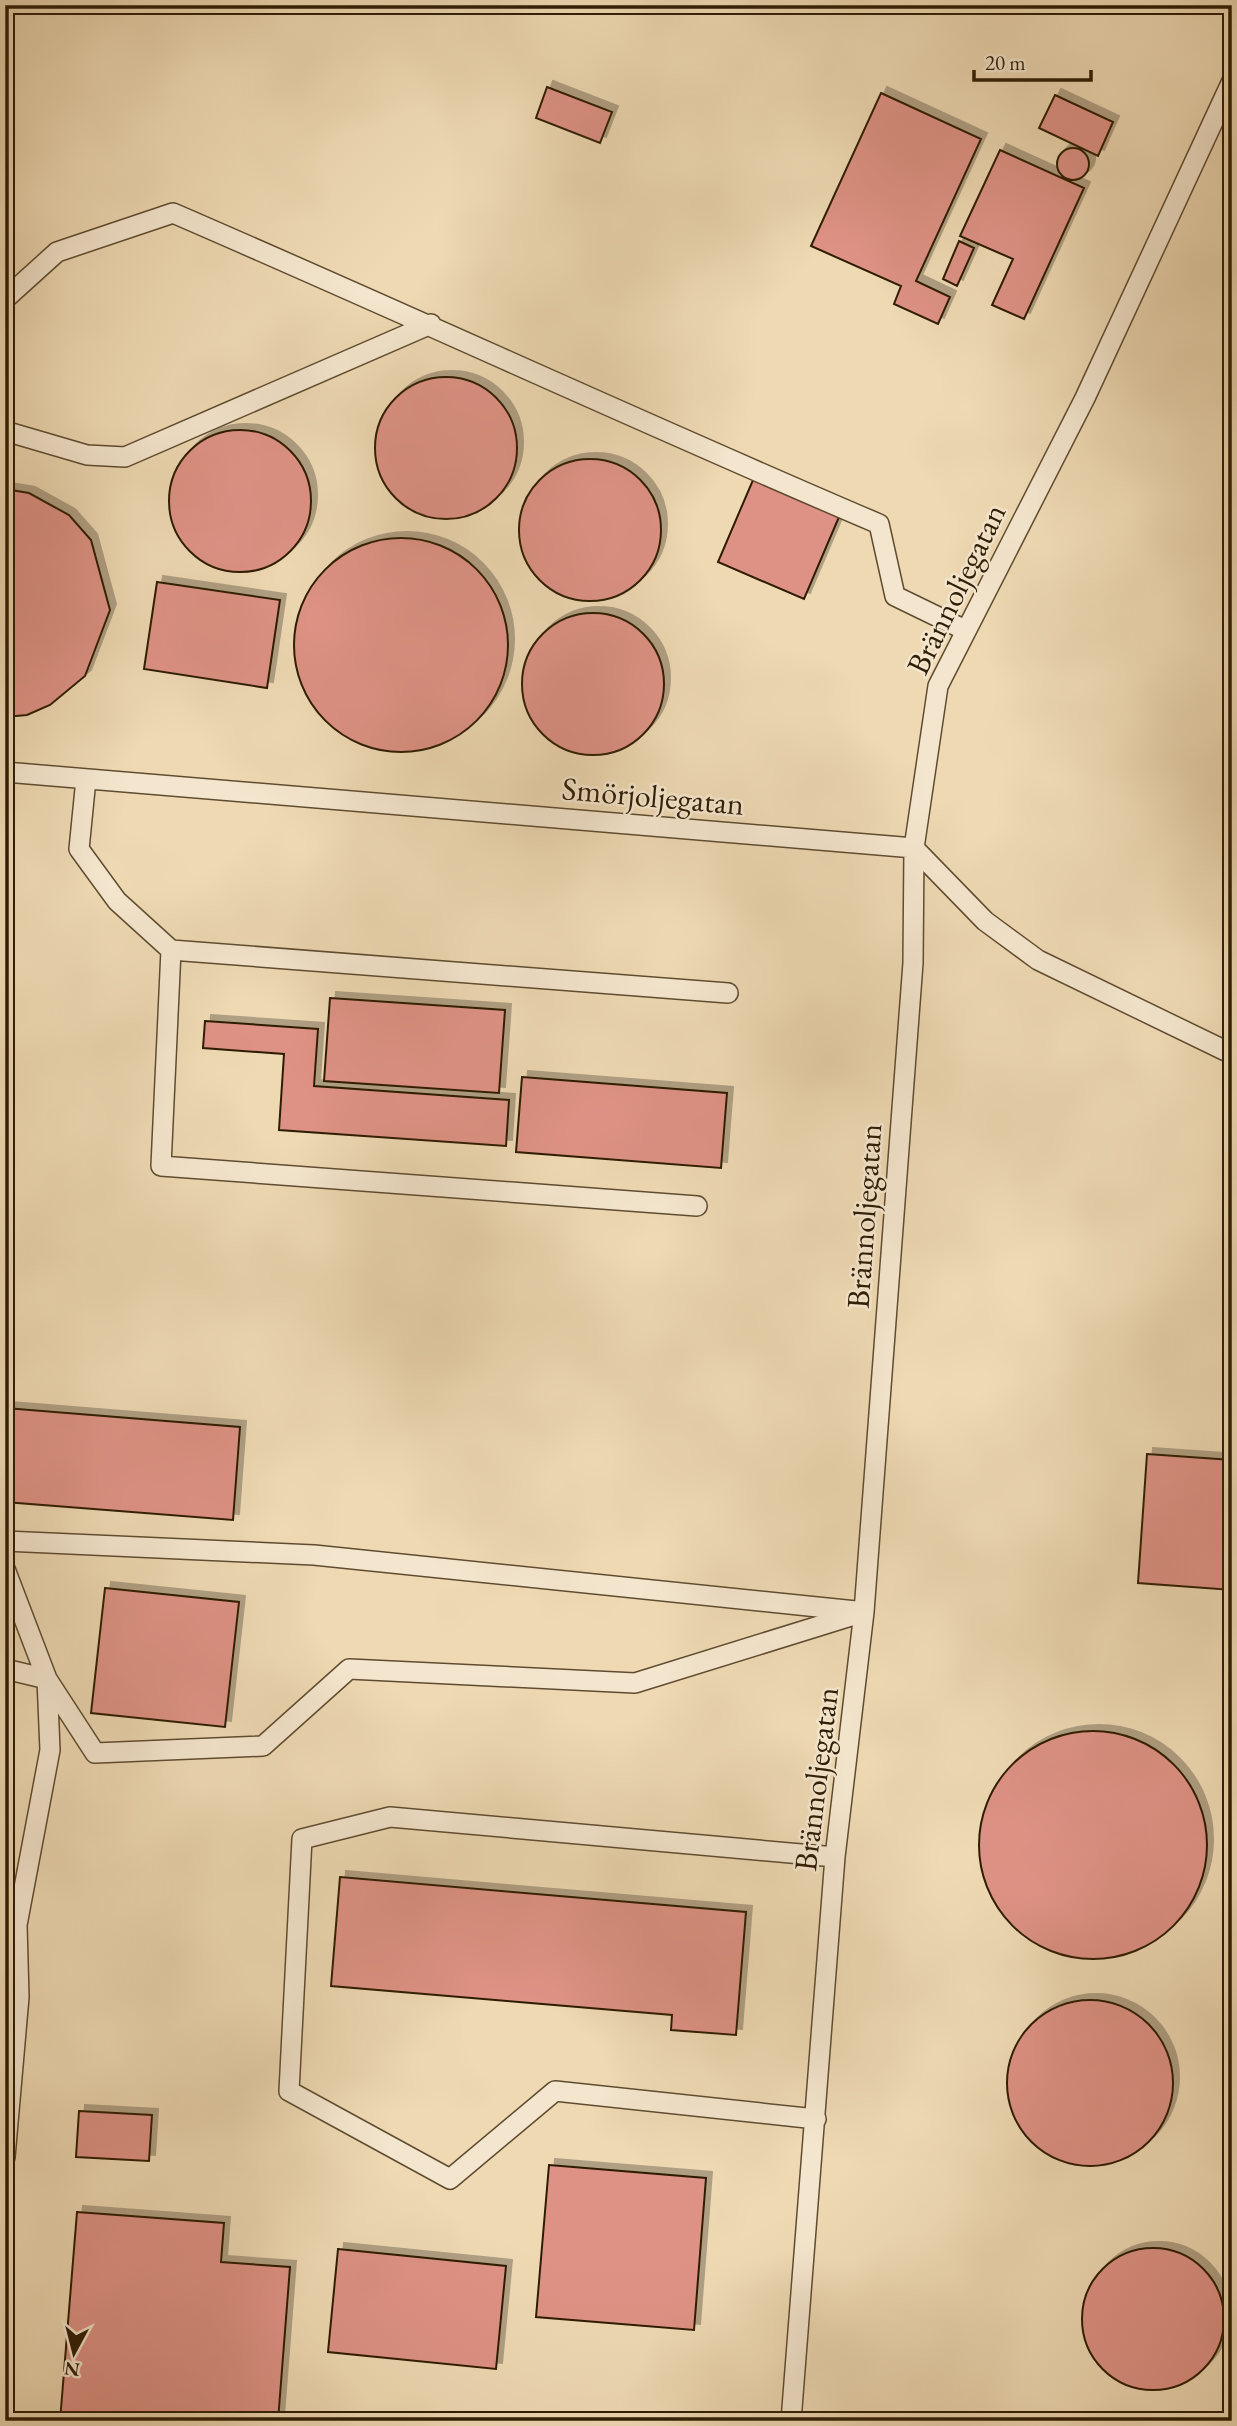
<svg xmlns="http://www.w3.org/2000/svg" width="1237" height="2426" viewBox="0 0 1237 2426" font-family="'EB Garamond',serif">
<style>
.building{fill:#de9285;stroke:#2f1d05;stroke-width:2;filter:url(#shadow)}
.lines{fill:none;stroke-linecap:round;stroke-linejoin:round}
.service-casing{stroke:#5f4c30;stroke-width:22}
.service{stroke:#f4e6ce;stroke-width:19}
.labels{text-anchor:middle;stroke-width:5;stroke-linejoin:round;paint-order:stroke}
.street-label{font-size:32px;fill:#2f1d05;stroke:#f4e6ce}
</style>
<defs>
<filter id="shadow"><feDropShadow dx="6" dy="-6" stdDeviation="0" flood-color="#0004"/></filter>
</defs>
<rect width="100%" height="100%" fill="#eed9b3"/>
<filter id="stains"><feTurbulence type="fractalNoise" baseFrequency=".00286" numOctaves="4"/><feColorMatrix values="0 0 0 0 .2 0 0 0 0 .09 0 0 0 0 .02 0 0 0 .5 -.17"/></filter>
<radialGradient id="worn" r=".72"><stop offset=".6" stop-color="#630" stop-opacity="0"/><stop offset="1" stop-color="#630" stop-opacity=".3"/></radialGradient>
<!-- building -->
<path class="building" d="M547 87 612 112 600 143 536 118Z
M881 93 981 139 916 281 950 297 938 324 894 304 901 286 811 246Z
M1055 95 1113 122 1098 156 1039 128Z
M1057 164a16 16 0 1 1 32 0a16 16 0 1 1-32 0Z
M1000 150 1084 188 1024 319 992 305 1013 259 960 236Z
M959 241 974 248 957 286 943 279Z
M375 448a71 71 0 1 1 142 0a71 71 0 1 1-142 0Z
M169 501a71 71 0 1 1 142 0a71 71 0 1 1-142 0Z
M519 530a71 71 0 1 1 142 0a71 71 0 1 1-142 0Z
M753 480 839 517 804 599 718 562Z
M5 489 29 493 69 515 91 540 110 610 85 676 50 705 27 715 5 717Z
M294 645a107 107 0 1 1 214 0a107 107 0 1 1-214 0Z
M157 582 280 600 267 688 144 669Z
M522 684a71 71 0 1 1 142 0a71 71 0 1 1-142 0Z
M330 998 505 1010 499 1093 324 1081Z
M205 1021 318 1029 314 1086 509 1100 506 1146 279 1130 284 1054 203 1048Z
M522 1077 727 1093 721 1168 516 1152Z
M5 1408 240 1427 233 1520 5 1502Z
M1147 1454 1232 1460V1590L1138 1583Z
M105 1588 239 1602 225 1727 91 1713Z
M979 1845a114 114 0 1 1 228 0a114 114 0 1 1-228 0Z
M340 1877 746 1912 736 2035 671 2030 672 2015 331 1986Z
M1007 2083a83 83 0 1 1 166 0a83 83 0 1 1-166 0Z
M79 2111 152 2115 149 2161 76 2157Z
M549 2165 706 2178 694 2330 536 2317Z
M77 2212 224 2223 221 2262 290 2267 278 2421H60Z
M1082 2319a71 71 0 1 1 142 0a71 71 0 1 1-142 0Z
M338 2249 506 2266 496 2369 328 2352Z"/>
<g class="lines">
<defs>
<path id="service" d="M5 299 57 252 173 213C409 315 642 423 879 524L895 596 965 630
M5 431 87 455 125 457 431 324
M5 772 914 848 985 921 1038 960 1232 1054
M86 779 79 849 117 901 171 950 728 993
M171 950 161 1166 697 1206
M5 1541 314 1555 856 1611
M5 1569 47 1679 50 1750 17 1925 19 1997 5 2157
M5 1669 47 1679 95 1753 263 1746 349 1669 635 1683 864 1612
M816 2119 555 2091 450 2179 289 2091 302 1839 390 1817 835 1857
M791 2421 835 1857 864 1612 913 963 914 848 938 686 1085 398 1232 81"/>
</defs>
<!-- service casing -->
<use href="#service" class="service-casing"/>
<!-- service -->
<use href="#service" class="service"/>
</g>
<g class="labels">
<!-- street labels -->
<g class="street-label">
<text transform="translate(956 589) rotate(-64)" y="11">Brännoljegatan</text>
<text transform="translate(653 796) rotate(5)" y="11">Smörjoljegatan</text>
<text transform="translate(864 1216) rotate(-86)" y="11">Brännoljegatan</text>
<text transform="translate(816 1779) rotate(-83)" y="11">Brännoljegatan</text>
</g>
</g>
<!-- margin -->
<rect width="1237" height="2426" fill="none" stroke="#eed9b3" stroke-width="28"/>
<rect x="7" y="7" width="1223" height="2412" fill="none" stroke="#2f1d05" stroke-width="3.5"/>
<rect x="14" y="14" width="1209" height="2398" fill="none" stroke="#2f1d05" stroke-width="2"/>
<!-- north arrow -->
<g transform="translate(74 2353) rotate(187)" stroke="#f4e6ce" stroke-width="5" paint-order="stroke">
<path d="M0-5L12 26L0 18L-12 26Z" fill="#2f1d05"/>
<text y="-10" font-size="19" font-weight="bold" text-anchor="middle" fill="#2f1d05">N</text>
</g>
<!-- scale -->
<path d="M974 70v10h117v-10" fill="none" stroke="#2f1d05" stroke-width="3.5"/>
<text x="985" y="70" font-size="21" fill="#2f1d05" stroke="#f4e6ce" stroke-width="5" paint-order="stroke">20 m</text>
<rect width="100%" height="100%" filter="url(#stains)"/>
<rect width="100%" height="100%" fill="url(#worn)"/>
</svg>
